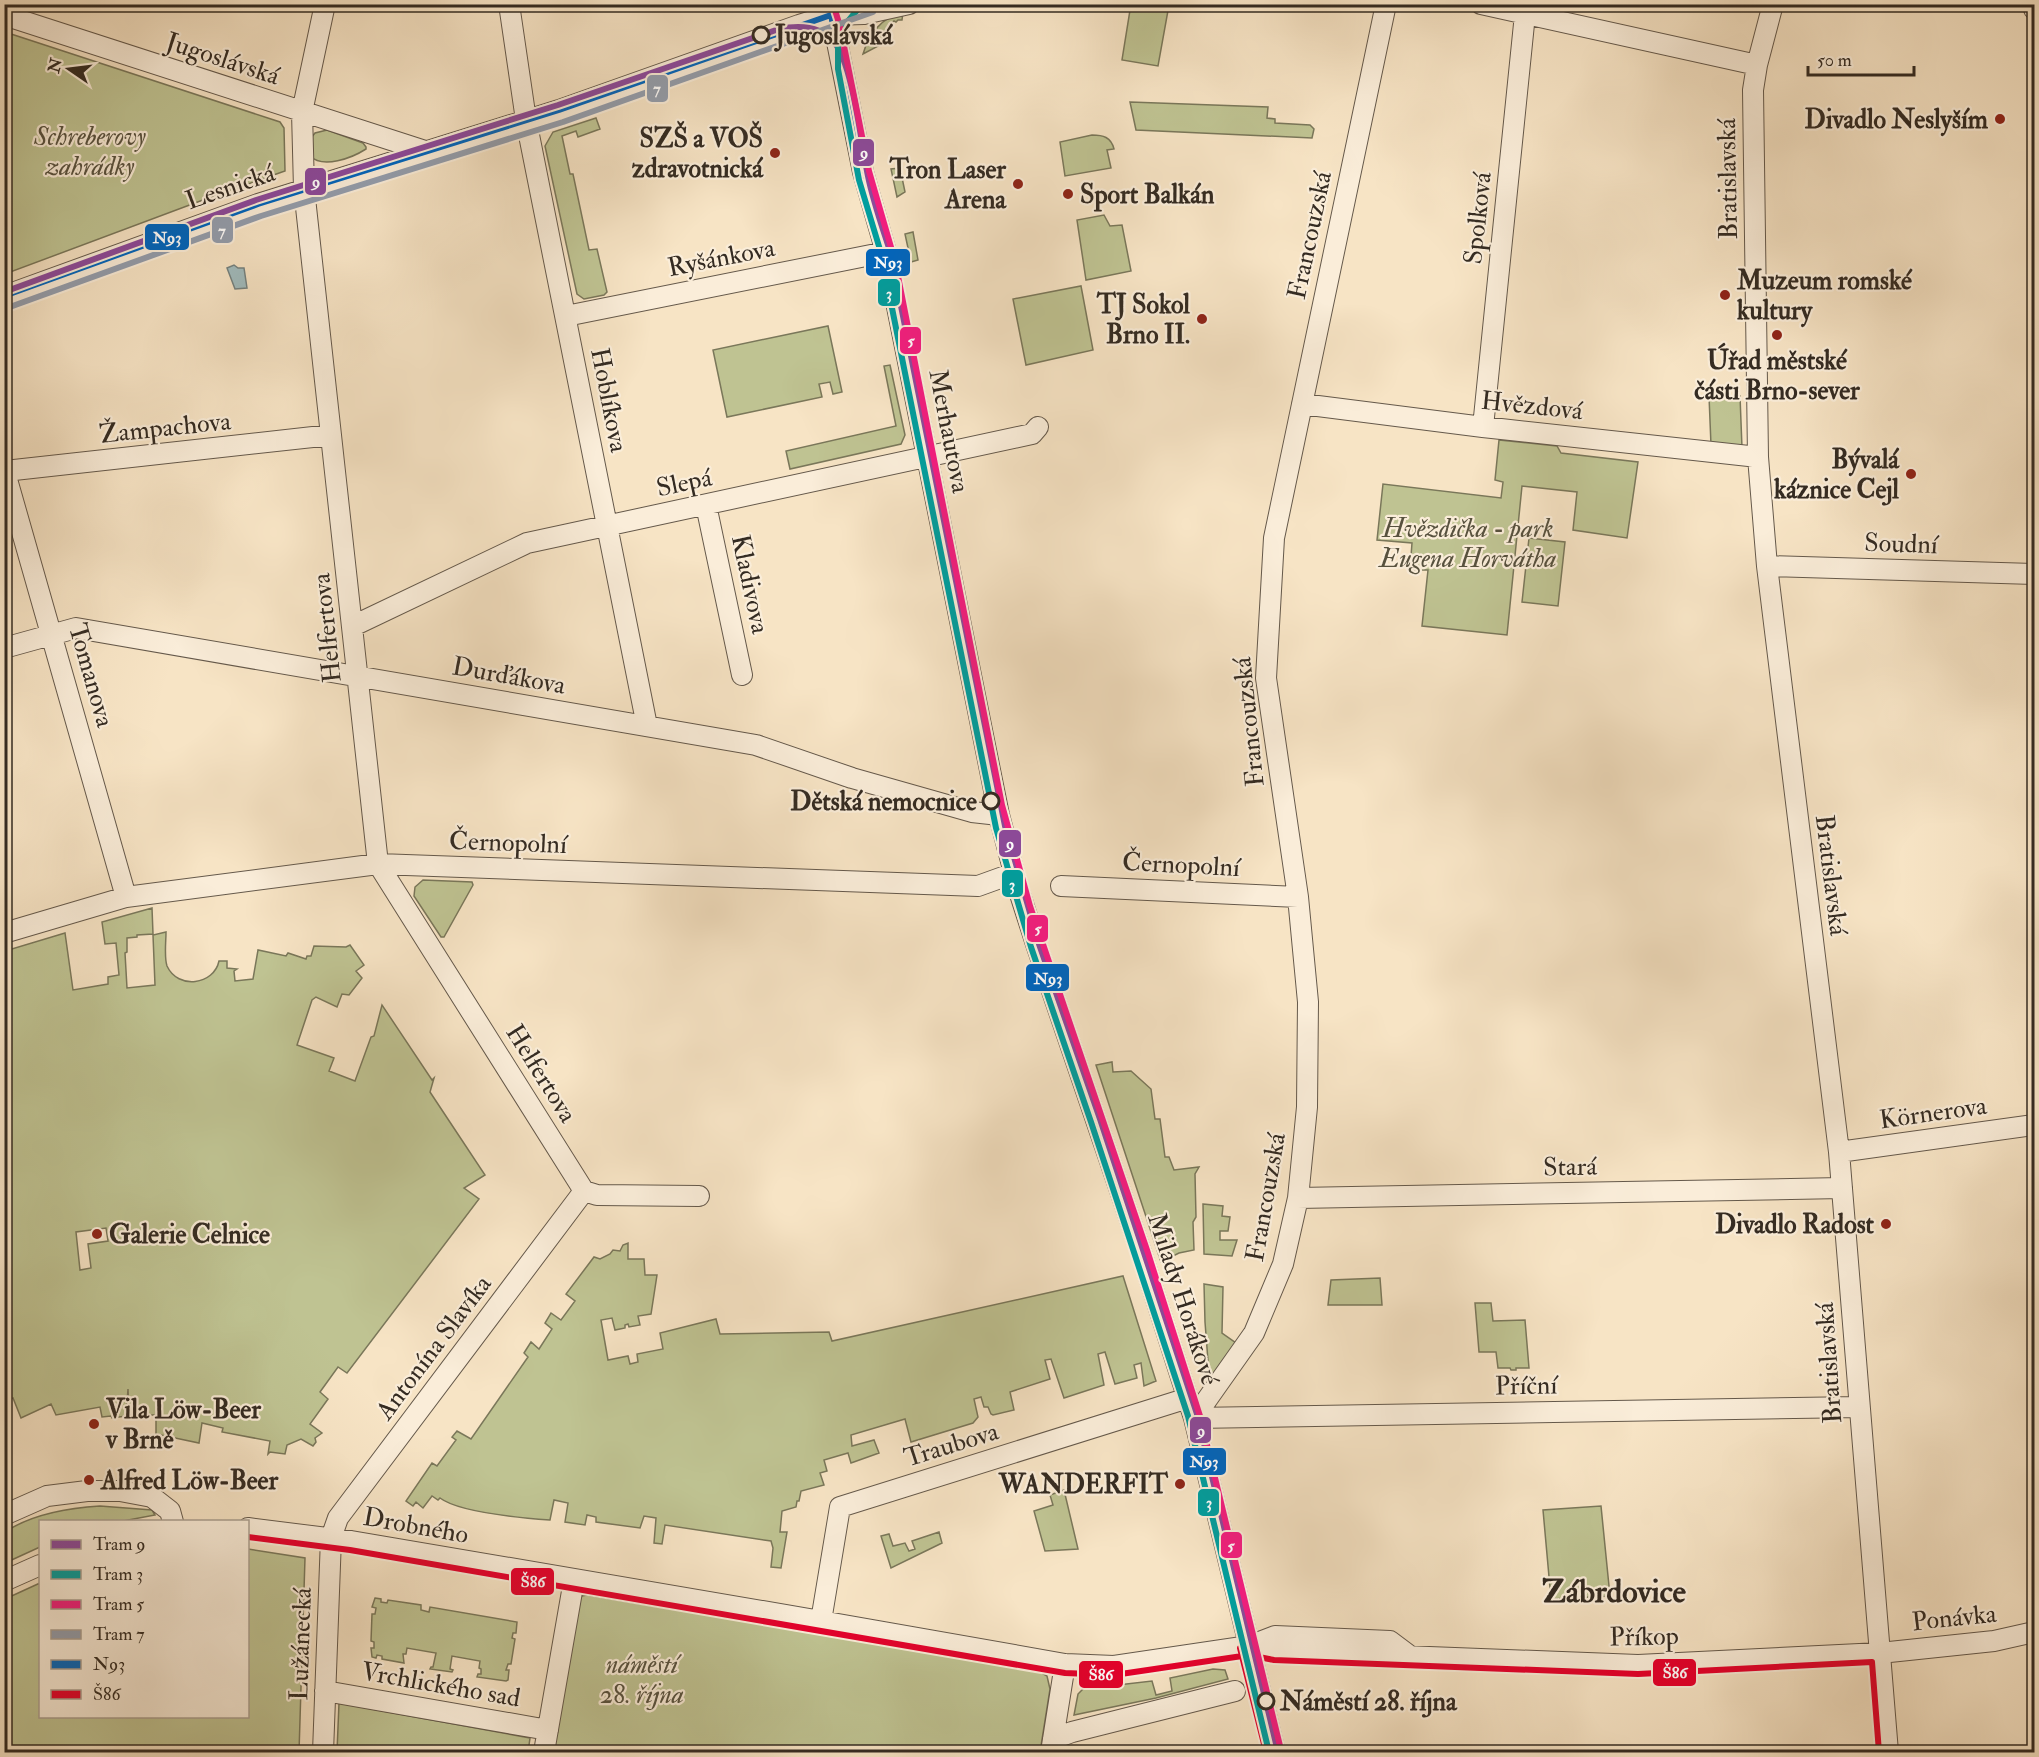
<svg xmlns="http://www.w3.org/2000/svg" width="2039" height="1757" viewBox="0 0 2039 1757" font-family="'IM FELL Double Pica',serif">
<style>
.green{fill:#bfc392;stroke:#7a775a;stroke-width:1.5;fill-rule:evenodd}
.water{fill:#a1bcbe;stroke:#758280;stroke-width:1.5}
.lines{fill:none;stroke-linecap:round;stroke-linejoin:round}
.minor-casing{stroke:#65594b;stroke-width:22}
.minor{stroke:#faedd9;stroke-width:20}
.bus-1-casing{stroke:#faedd9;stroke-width:10}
.bus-2-casing{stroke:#faedd9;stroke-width:10}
.bus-1{stroke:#0065bd;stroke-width:6}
.bus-2{stroke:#e4002b;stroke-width:6}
.tram-1-casing{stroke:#faedd9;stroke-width:10}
.tram-2-casing{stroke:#faedd9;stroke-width:10}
.tram-3-casing{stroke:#faedd9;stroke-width:10}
.tram-4-casing{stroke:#faedd9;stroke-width:10}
.tram-1{stroke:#8c4a9a;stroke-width:6}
.tram-2{stroke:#009e9e;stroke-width:6}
.tram-3{stroke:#f31d7f;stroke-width:6}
.tram-4{stroke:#939dac;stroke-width:6}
.stop-dot{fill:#faedd9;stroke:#342b22;stroke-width:3}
.poi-dot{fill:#8f2418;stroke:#faedd9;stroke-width:2}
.labels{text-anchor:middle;stroke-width:4.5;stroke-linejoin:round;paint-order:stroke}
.stop-label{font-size:26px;font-weight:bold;fill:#342b22;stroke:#faedd9;text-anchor:start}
.street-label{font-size:26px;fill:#342b22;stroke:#faedd9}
.poi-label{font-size:26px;font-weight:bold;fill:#342b22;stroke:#faedd9;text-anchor:end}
.park-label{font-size:26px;font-style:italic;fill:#57513e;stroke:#faedd9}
.district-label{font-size:32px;font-weight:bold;fill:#342b22;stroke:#faedd9}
.line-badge{stroke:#faedd9;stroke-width:2}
.badge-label{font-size:16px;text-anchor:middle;font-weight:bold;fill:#fff}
</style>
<rect width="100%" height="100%" fill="#f7e4c5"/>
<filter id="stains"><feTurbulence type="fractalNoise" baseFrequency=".00333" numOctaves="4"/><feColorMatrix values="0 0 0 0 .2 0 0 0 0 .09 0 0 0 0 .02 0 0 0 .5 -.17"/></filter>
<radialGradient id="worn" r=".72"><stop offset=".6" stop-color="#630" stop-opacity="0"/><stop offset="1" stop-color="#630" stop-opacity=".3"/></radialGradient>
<!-- green -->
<path class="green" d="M1103 5H1169L1158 66 1122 60 1130 10Z
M903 12 902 20H898L896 22 894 21 881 35 884 43 863 54C869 34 882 17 903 12Z
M5 32 280 122 284 128 285 171 211 197 5 274Z
M1130 102 1268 107 1267 118 1275 119V123L1310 125 1314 129 1312 138 1136 130Z
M596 118 600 129 578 137 576 131 562 136 570 174H573L589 250 597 249 607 292 604 295 584 299 577 294 545 146 553 132Z
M327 130 363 143 366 147V149C352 158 323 169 310 156L311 138 315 133Z
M1092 135C1103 135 1111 137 1114 149L1107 150 1111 168 1065 176 1060 142Z
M900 168 905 192 897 197 891 169Z
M1104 215 1110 226 1122 225 1131 271 1086 280 1077 220Z
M913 232 918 260 911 262 905 234Z
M1081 286 1093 350 1026 365 1013 299Z
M828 326 842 392 833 394 830 382 819 384 822 397 727 417 713 350Z
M890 365 905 435 901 444 790 469 786 451 896 426 884 366Z
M1709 396H1740L1742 448 1711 445Z
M1499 440 1557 446 1561 453 1638 462 1627 538 1573 530 1577 492 1522 486 1507 635 1422 626 1428 570H1410L1412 543 1377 540 1383 484 1501 498 1503 482 1495 480Z
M1529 538 1565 542 1558 606 1522 602Z
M423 880 472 882 473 885 444 937H441L414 896 415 887Z
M152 908 153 934 137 935V937L127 938V952L125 953 127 988 155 985 153 935 166 932C166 942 164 957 167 966 178 990 214 985 219 961H227V968L237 969 234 971 235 981 253 979 258 950 286 956 288 953 306 959 307 956H311L314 946 346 947 350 945 364 965 356 971 362 978 349 995 342 994 337 1007 316 997 312 1000 297 1045 334 1058 329 1071 355 1081 371 1037 374 1036 382 1005 432 1080 434 1078 430 1092 485 1175 464 1188 479 1199 347 1373 338 1367 320 1392 328 1399 310 1424 322 1433 315 1438 316 1442 313 1446 301 1439 287 1445 285 1454 270 1452 268 1454 270 1441 222 1432 223 1428 202 1423 199 1443 156 1434V1415H129L128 1389 126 1416 112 1418 111 1416 102 1417 100 1407 56 1415 51 1404 21 1418 13 1398 5 1401V951L65 933 73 990 108 984V977L119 975 116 943 105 944 102 922ZM106 1228 108 1241 88 1244 91 1268 80 1270 76 1232Z
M1112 1062 1113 1072 1131 1071 1151 1089 1155 1119H1160L1165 1157H1169L1174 1170 1199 1167 1195 1174 1196 1217 1193 1222 1194 1250 1179 1253 1161 1262 1096 1065Z
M1203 1204 1223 1206 1222 1216 1230 1217 1228 1231H1220V1240H1237L1232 1256 1204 1254Z
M628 1243V1259H644L645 1275H657L651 1314 638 1316 640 1325 629 1327 628 1324 625 1325V1328L615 1330 612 1318 601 1320 608 1360 628 1356 630 1364 638 1362 637 1354 663 1349 660 1333 716 1319 720 1334 829 1332 832 1341 1123 1276 1156 1381 1144 1386 1141 1363 1134 1365 1137 1378 1115 1384 1105 1352 1098 1354 1104 1385 1064 1398 1051 1359 1045 1360 1050 1379 1010 1392 1014 1410 993 1415 991 1414 988 1407H984L981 1397 974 1399 978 1417 973 1423 911 1442 905 1419 851 1435 852 1446 874 1440 879 1453 851 1463 848 1453 824 1460 827 1471 820 1473 824 1485 801 1491 799 1501H797L796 1507 782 1511 780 1532H787L781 1568 771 1567 773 1548 771 1541 665 1525 662 1544 654 1543 656 1518 644 1516 640 1528 596 1522V1517L587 1515 585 1525 565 1522 568 1503 554 1500 550 1520C523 1518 460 1513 440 1498L438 1500 432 1496 423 1508 416 1502 413 1506 406 1501 432 1463 437 1466 456 1440 452 1437 457 1431 471 1439 528 1357 524 1353 531 1342 539 1349 552 1329 545 1323 551 1313 561 1320 575 1301 566 1294 594 1257 600 1259 610 1254 613 1250 620 1251 623 1245Z
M1380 1278 1382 1305H1328L1331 1280Z
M1204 1284 1223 1287 1222 1333 1236 1343 1213 1374H1209L1205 1322Z
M1475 1303H1491L1493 1321 1525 1320 1529 1368H1516V1370H1511L1510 1368H1498L1496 1352H1479Z
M1064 1490 1078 1549 1045 1551 1034 1511 1053 1505 1050 1495Z
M100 1506 152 1510 155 1515 123 1521 40 1522V1547L5 1563V1532C32 1514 68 1508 100 1506Z
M1601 1506 1610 1596 1551 1599 1543 1510Z
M939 1532 942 1543 891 1568 881 1536 889 1534 893 1546 905 1543 909 1551 915 1549 912 1541Z
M248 1549 305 1558 299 1752H5V1599L40 1583V1716H248Z
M587 1595 1035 1669 1047 1676 1050 1689 1040 1752H553L579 1600 582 1596Z
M375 1598 381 1599V1602L387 1603 388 1600 421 1605V1610L429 1612 430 1607 517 1622 516 1633H513L512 1638 515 1639 511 1664H508L506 1670H509L508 1680 506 1681 477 1677 478 1674H481V1669L479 1668 480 1661 452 1656 450 1669 453 1670 452 1672 430 1669 431 1667H433L436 1653 407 1648 406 1654H403L404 1663 382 1659V1656L377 1655 376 1658 372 1657 371 1648H374V1642L371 1641 372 1614H375L376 1608 372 1607Z
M1213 1669 1225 1670 1228 1679 1156 1698 1074 1715 1078 1694 1083 1689 1152 1681 1156 1695 1172 1691 1170 1678Z
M339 1703 530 1738 528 1752H337Z"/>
<!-- water -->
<path class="water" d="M234 265 238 268H244L247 288 235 289 227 268Z"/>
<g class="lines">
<defs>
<path id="minor" d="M325 4 302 112 304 189 378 864 584 1191
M509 4 526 120 647 726
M826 4 834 27 863 172 886 252 999 815 1018 888 1036 944 1141 1252 1194 1418 1275 1752
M1481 4 1757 65
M1773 4 1757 65 1753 90 1758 457 1767 566 1839 1152 1888 1752
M2033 4 2034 9
M4 15 425 151
M4 296 258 204 559 110 799 25 831 15 864 14 909 4
M566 316 886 252
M1302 404 1483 427 1758 457
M1483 427 1525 14
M4 469 126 897
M5 471 331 435
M706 505 742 675
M1767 566 2034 574
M353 626 527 543 1032 434 1038 427
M4 648 76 628 756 745 852 778 972 812 999 815
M1061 886 1298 897
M4 933 126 897 378 864 978 886 1014 873
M1839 1152 2034 1125
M584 1191 597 1195 699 1196
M1298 1198 1842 1188
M1194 1418 1254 1333 1283 1264 1298 1198 1307 1107 1308 1002 1298 897 1266 678 1274 538 1386 4
M1194 1418 1859 1407
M4 1515 47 1496 87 1491H120L152 1497 170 1511 173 1522
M248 1528 351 1541 821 1621 1065 1664 1114 1666 1249 1646 1275 1636 1390 1641 1410 1656
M4 1581 40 1565
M821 1621 840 1507 1188 1398
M1249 1646 1274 1651 1638 1665 1880 1653 1994 1641 2034 1632
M325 1691 548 1730
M1053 1739 1072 1732 1235 1691
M323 1752 331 1538 338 1518 584 1191
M544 1752 574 1580
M1051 1752 1065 1664"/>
</defs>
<!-- minor casing -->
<use href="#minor" class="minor-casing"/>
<!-- minor -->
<use href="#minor" class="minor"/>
<defs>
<path id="bus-1" d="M831 15 863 172 886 252 999 815 1018 888 1036 944 1141 1252 1194 1418 1275 1752
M4 296 258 204 559 110 831 15"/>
<path id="bus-2" d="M248 1537 350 1550 1065 1673 1114 1675 1249 1655 1274 1660 1638 1674 1872 1662 1879 1752
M1240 1648 1266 1752"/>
</defs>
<!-- bus-1 casing -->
<use href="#bus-1" class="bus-1-casing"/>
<!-- bus-2 casing -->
<use href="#bus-2" class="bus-2-casing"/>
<!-- bus-1 -->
<use href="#bus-1" class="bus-1"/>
<!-- bus-2 -->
<use href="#bus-2" class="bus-2"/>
<defs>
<path id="tram-1" d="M4 292 256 200 558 105 779 29C799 25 820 25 834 42 853 64 861 144 868 176 873 201 882 226 890 251L1005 826 1039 944 1100 1119 1197 1414 1278 1752"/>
<path id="tram-2" d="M862 4 845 25 838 46V69L859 180 881 253 996 828 1031 947 1091 1122 1188 1416 1269 1752"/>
<path id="tram-3" d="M833 4 840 26 869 171 895 261 1002 805 1030 906 1147 1250 1200 1416 1281 1750"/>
<path id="tram-4" d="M7 308 261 216 563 122 873 12"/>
</defs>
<!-- tram-1 casing -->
<use href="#tram-1" class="tram-1-casing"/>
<!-- tram-2 casing -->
<use href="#tram-2" class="tram-2-casing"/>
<!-- tram-3 casing -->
<use href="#tram-3" class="tram-3-casing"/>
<!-- tram-4 casing -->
<use href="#tram-4" class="tram-4-casing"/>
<!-- tram-1 -->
<use href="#tram-1" class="tram-1"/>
<!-- tram-2 -->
<use href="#tram-2" class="tram-2"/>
<!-- tram-3 -->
<use href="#tram-3" class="tram-3"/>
<!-- tram-4 -->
<use href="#tram-4" class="tram-4"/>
</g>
<!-- markers -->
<g class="stop-dot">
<circle cx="761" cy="35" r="8"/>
<circle cx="991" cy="801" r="8"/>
<circle cx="1266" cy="1701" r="8"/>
</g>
<g class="poi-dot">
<circle cx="2000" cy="119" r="6"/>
<circle cx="775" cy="153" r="6"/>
<circle cx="1018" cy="184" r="6"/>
<circle cx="1068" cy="194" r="6"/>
<circle cx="1725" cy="295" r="6"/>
<circle cx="1202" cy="319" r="6"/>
<circle cx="1777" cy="335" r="6"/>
<circle cx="1911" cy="474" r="6"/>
<circle cx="1886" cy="1224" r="6"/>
<circle cx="97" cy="1234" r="6"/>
<circle cx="94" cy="1424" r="6"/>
<circle cx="89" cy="1480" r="6"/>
<circle cx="1180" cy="1484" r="6"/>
</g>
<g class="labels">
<!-- stop labels -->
<g class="stop-label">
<text x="775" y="44">Jugoslávská</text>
<text x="977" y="810" text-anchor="end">Dětská nemocnice</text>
<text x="1280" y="1710">Náměstí 28. října</text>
</g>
<!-- street labels -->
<g class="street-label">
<text transform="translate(223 58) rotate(18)" y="9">Jugoslávská</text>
<text transform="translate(1727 179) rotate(-91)" y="9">Bratislavská</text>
<text transform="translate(230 186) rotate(-19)" y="9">Lesnická</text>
<text transform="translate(1477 218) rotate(-84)" y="9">Spolková</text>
<text transform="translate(1309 235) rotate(-78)" y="9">Francouzská</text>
<text transform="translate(721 257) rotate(-11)" y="9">Ryšánkova</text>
<text transform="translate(610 400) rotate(79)" y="9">Hoblíkova</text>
<text transform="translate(1532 405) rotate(6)" y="9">Hvězdová</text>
<text transform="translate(165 427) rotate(-6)" y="9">Žampachova</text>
<text transform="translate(950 431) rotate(79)" y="9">Merhautova</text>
<text transform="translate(684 482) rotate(-12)" y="9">Slepá</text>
<text transform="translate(1901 543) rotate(2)" y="9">Soudní</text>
<text transform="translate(751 584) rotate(78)" y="9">Kladivova</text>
<text transform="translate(326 628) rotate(-96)" y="9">Helfertova</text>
<text transform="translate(92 675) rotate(74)" y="9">Tomanova</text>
<text transform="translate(509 675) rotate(10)" y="9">Durďákova</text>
<text transform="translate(1248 722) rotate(-96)" y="9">Francouzská</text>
<text transform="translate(508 842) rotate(2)" y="9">Černopolní</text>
<text transform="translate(1181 864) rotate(3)" y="9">Černopolní</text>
<text transform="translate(1832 875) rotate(83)" y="9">Bratislavská</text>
<text transform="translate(542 1073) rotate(58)" y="9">Helfertova</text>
<text transform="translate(1933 1112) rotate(-8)" y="9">Körnerova</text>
<text transform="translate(1570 1166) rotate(-1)" y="9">Stará</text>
<text transform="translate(1265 1197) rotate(-80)" y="9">Francouzská</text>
<text transform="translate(1184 1299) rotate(72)" y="9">Milady Horákové</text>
<text transform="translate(433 1347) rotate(-53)" y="9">Antonína Slavíka</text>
<text transform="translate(1828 1363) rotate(-94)" y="9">Bratislavská</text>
<text transform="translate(1526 1385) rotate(-1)" y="9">Příční</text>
<text transform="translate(951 1444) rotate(-17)" y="9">Traubova</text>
<text transform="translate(416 1525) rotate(10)" y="9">Drobného</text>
<text transform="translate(1954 1617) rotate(-6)" y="9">Ponávka</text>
<text transform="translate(1644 1636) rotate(-1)" y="9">Příkop</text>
<text transform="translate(300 1644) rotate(-88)" y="9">Lužánecká</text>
<text transform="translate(441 1684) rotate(10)" y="9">Vrchlického sad</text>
</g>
<!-- poi labels -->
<g class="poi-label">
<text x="1988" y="128">Divadlo Neslyším</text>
<text x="763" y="147">SZŠ a VOŠ<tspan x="763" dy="30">zdravotnická</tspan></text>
<text x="1006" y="178">Tron Laser<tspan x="1006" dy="30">Arena</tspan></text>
<text x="1080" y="203" text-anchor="start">Sport Balkán</text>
<text x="1737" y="289" text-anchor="start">Muzeum romské<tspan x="1737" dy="30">kultury</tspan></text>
<text x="1190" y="313">TJ Sokol<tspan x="1190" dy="30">Brno II.</tspan></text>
<text x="1777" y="369" text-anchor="middle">Úřad městské<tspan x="1777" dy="30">části Brno-sever</tspan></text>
<text x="1899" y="468">Bývalá<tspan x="1899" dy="30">káznice Cejl</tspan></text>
<text x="1874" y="1233">Divadlo Radost</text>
<text x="109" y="1243" text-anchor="start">Galerie Celnice</text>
<text x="106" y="1418" text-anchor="start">Vila Löw-Beer<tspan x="106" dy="30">v Brně</tspan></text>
<text x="101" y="1489" text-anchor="start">Alfred Löw-Beer</text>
<text x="1168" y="1493">WANDERFIT</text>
</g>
<!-- park labels -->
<g class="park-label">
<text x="90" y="145">Schreberovy<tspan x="90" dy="30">zahrádky</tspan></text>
<text x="1468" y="537">Hvězdička - park<tspan x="1468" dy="30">Eugena Horvátha</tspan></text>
<text x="642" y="1673">náměstí<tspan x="642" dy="30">28. října</tspan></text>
</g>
<!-- district labels -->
<g class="district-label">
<text x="1614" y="1602">Zábrdovice</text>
</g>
</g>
<g class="line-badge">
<rect x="646" y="74" width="23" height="29" rx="6" fill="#939dac"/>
<rect x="852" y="138" width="23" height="29" rx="6" fill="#8c4a9a"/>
<rect x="304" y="167" width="23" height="29" rx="6" fill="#8c4a9a"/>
<rect x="211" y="216" width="23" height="28" rx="6" fill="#939dac"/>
<rect x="144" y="223" width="46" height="28" rx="6" fill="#0065bd"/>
<rect x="865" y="248" width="46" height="29" rx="6" fill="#0065bd"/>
<rect x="877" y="278" width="24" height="29" rx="6" fill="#009e9e"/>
<rect x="899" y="326" width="23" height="29" rx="6" fill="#f31d7f"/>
<rect x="998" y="829" width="24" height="29" rx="6" fill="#8c4a9a"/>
<rect x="1001" y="869" width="23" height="29" rx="6" fill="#009e9e"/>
<rect x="1026" y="914" width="23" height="29" rx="6" fill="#f31d7f"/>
<rect x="1025" y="963" width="45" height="29" rx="6" fill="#0065bd"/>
<rect x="1189" y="1416" width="23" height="28" rx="6" fill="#8c4a9a"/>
<rect x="1182" y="1447" width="45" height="29" rx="6" fill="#0065bd"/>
<rect x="1197" y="1488" width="23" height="29" rx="6" fill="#009e9e"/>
<rect x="1220" y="1531" width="23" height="28" rx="6" fill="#f31d7f"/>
<rect x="510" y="1567" width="45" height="29" rx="6" fill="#e4002b"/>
<rect x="1652" y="1658" width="45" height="29" rx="6" fill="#e4002b"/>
<rect x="1078" y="1660" width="46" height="29" rx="6" fill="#e4002b"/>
</g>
<g class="badge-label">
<text x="657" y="94">7</text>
<text x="864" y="158">9</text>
<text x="316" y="187">9</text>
<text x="222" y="236">7</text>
<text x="167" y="243">N93</text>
<text x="888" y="268">N93</text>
<text x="889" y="299">3</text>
<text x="911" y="346">5</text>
<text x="1010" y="849">9</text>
<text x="1012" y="890">3</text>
<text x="1038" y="934">5</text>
<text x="1048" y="984">N93</text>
<text x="1201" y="1436">9</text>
<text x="1204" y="1467">N93</text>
<text x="1209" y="1508">3</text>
<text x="1231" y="1551">5</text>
<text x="533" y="1587">Š86</text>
<text x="1675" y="1678">Š86</text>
<text x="1101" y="1680">Š86</text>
</g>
<!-- margin -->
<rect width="2039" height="1757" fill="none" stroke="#f7e4c5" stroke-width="24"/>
<rect x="6" y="6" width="2027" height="1745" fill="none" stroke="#342b22" stroke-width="3"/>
<rect x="12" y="12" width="2015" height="1733" fill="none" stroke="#342b22" stroke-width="1.5"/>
<!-- legend -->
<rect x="39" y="1520" width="210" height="198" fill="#faedd9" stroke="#ab9f90" stroke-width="1.5"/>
<rect x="51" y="1540" width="30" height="9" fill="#8c4a9a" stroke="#ab9f90" stroke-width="1.5"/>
<text x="93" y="1550" font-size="18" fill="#342b22">Tram 9</text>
<rect x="51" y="1570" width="30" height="9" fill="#009e9e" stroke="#ab9f90" stroke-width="1.5"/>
<text x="93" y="1580" font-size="18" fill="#342b22">Tram 3</text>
<rect x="51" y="1600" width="30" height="9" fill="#f31d7f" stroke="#ab9f90" stroke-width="1.5"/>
<text x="93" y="1610" font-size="18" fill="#342b22">Tram 5</text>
<rect x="51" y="1630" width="30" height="9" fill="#939dac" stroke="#ab9f90" stroke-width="1.5"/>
<text x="93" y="1640" font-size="18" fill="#342b22">Tram 7</text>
<rect x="51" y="1660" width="30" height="9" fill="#0065bd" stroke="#ab9f90" stroke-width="1.5"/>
<text x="93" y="1670" font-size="18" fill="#342b22">N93</text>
<rect x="51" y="1690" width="30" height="9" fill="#e4002b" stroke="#ab9f90" stroke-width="1.5"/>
<text x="93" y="1700" font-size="18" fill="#342b22">Š86</text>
<!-- north arrow -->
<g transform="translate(69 69) rotate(284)" stroke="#faedd9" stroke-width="4.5" paint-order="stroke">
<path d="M0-4.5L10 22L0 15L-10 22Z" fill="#342b22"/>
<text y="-9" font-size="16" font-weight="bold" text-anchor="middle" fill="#342b22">N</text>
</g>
<!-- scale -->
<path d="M1808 66v9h106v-9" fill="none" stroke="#342b22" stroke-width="3"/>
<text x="1817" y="66" font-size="18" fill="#342b22" stroke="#faedd9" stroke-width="4.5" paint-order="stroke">50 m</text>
<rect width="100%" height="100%" filter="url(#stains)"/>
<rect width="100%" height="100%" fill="url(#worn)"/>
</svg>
